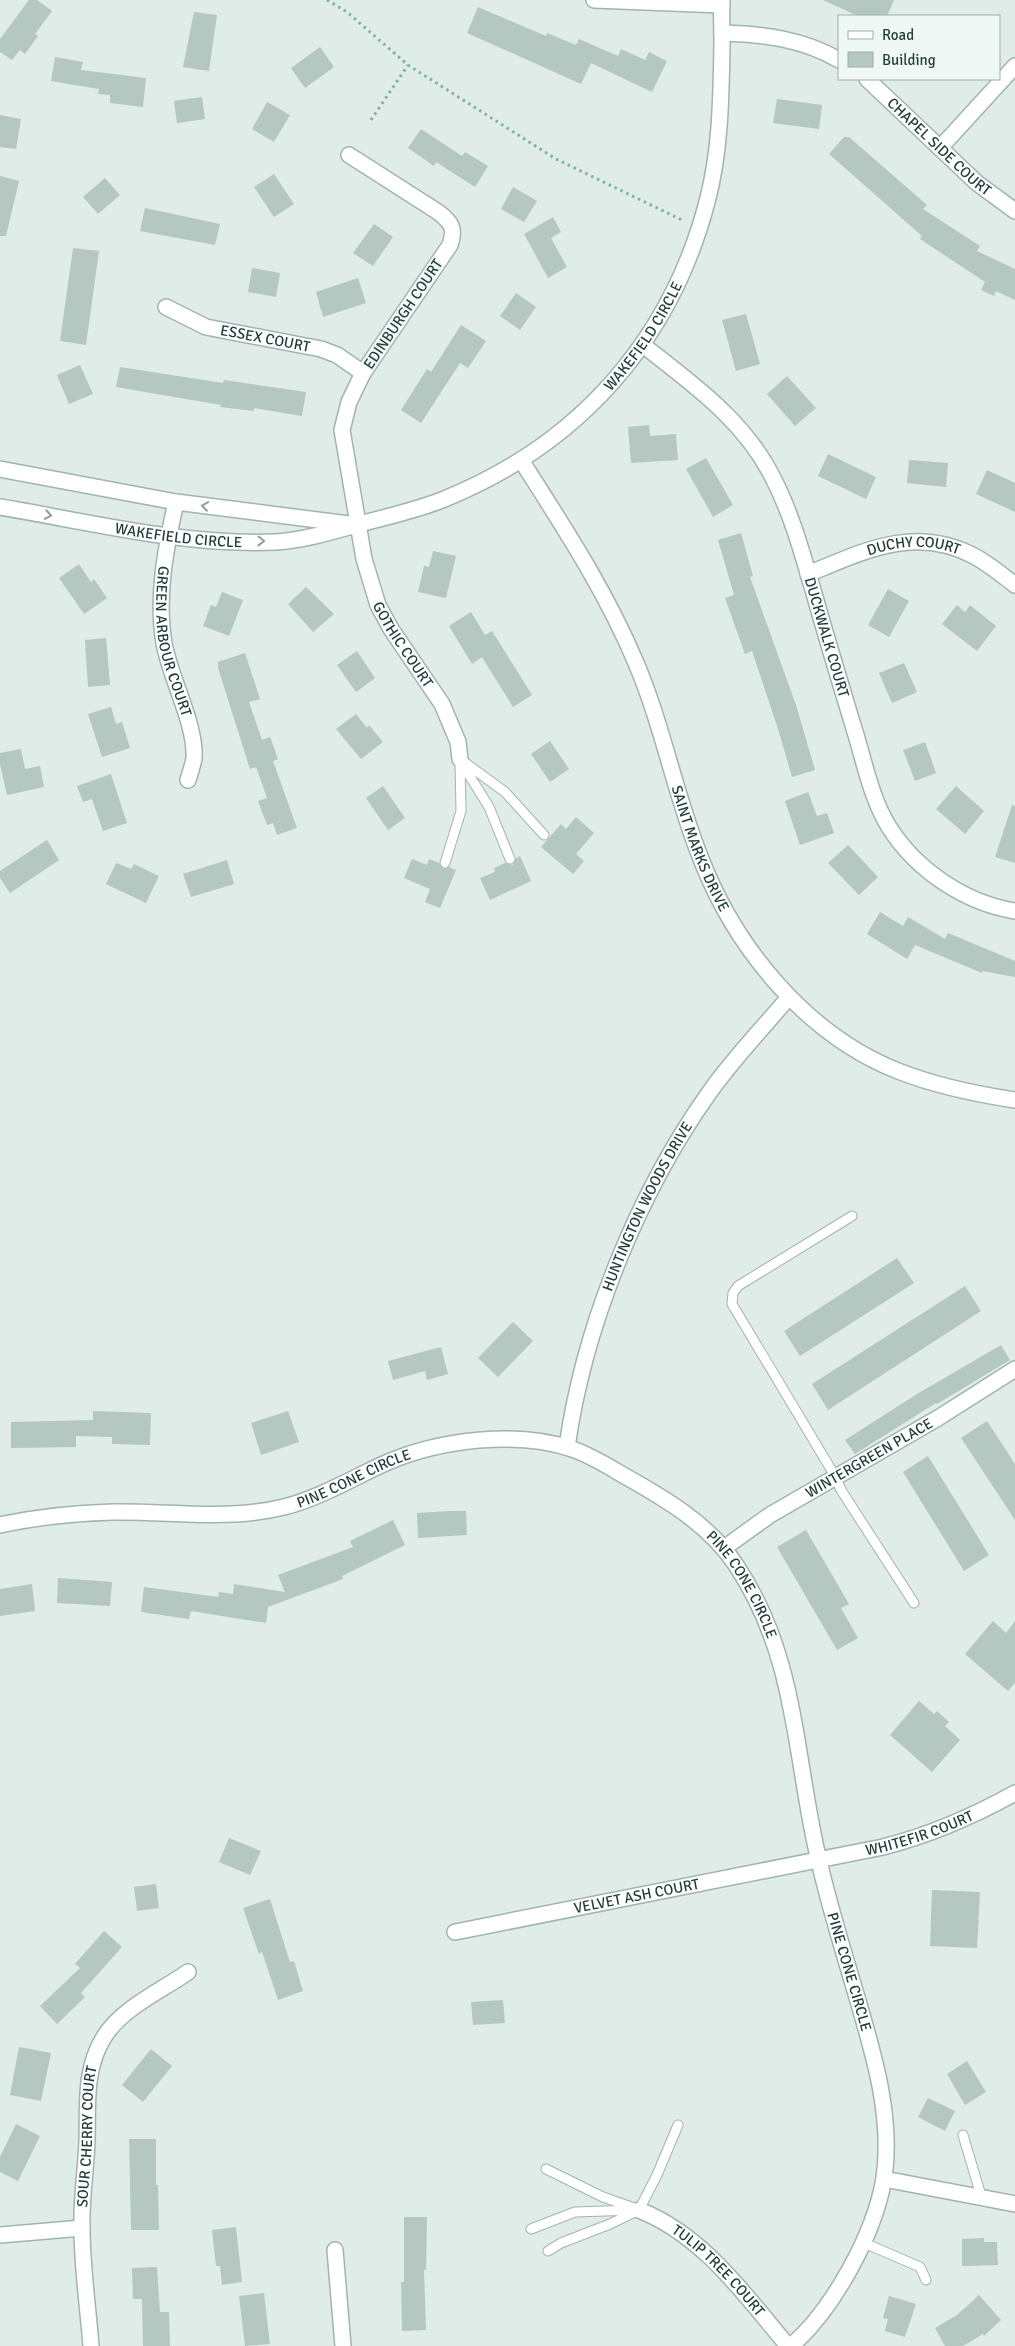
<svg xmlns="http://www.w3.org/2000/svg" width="1015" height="2346" viewBox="0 0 1015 2346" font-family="Signika,sans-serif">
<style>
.building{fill:#b4c7c1}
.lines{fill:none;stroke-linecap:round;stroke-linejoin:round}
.service-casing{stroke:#a2b4b0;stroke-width:11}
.minor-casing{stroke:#a2b4b0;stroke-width:18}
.path{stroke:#7db2a7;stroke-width:3;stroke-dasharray:2.5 4;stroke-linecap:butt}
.service{stroke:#fff;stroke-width:9}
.minor{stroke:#fff;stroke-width:15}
.oneway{stroke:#8f9e9c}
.labels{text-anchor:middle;stroke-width:4;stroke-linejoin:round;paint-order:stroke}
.street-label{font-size:15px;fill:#1f3e39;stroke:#f0f8f5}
</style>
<rect width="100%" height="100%" fill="#dfece8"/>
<!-- building -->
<path class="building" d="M29 0H37L52 11 35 34 38 36 25 54 20 50 12 60 0 52V39Z
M823 0H894L887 16H858Z
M478 7 546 36 547 33 576 45 579 39 618 56 621 49 645 60 649 52 667 61 652 92 591 63 581 84 467 33Z
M194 12 217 15 209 71 183 67Z
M320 47 334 67 305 88 291 68Z
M55 57 83 62 81 70 146 78 143 107 110 103V95L98 94 99 89 51 81Z
M202 97 205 119 177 123 174 101Z
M777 99 822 105 819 129 773 123Z
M267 102 290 115 274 142 252 129Z
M0 115 21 119 16 149 0 147Z
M421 129 462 156 465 152 488 166 475 187 436 162 434 166 408 148Z
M844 137H849L927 205 923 209 980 246 977 251 1015 269V300L996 291 994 296 981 290 985 282 920 239 922 236 829 154Z
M274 174 294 204 274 217 254 187Z
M0 176 19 181 6 236H0Z
M105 178 120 195 98 214 83 197Z
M513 187 537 201 524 222 501 209Z
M145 208 220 224 215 245 140 231Z
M553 217 561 232 551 238 567 267 548 278 524 234Z
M374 224 393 237 373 266 353 253Z
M73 248 99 251 86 345 60 341Z
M252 268 280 273 276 297 248 292Z
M358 278 366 303 323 317 316 292Z
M516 293 536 307 520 330 500 316Z
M746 314 760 364 736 371 722 320Z
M461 325 486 341 468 368 460 363 421 423 401 410 427 369 431 372Z
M80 365 93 394 69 404 57 375Z
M120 367 223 383 224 380 306 392 302 416 254 408V411L220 407 221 405 116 387Z
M787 376 816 408 795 426 767 394Z
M649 425 650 436 676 434 678 460 631 463 628 427Z
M828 454 876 477 866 499 818 476Z
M706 458 733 505 713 517 686 469Z
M909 460 948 463 946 487 907 483Z
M987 470 1015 483V512L976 494Z
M741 533 753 576 750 577 796 705 815 770 792 777 778 729 752 651 745 654 725 598 734 595 718 540Z
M433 551 456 556 446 598 418 592 424 566 429 567Z
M79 564 91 582 94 579 107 598 84 614 59 578Z
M306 587 334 614 313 632 288 604Z
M888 589 909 601 889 637 868 625Z
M222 592 243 600 229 636 203 626 211 605 216 607Z
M957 605 965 612 970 605 996 626 977 651 942 624Z
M471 612 485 635 492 631 532 695 513 707 482 657 472 664 449 626Z
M106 638 110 685 88 687 85 640Z
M357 651 375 678 356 692 337 665Z
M245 653 260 699 249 702 262 740 270 737 278 759 273 761 297 828 277 835 273 823 267 825 258 801 267 798 256 767 250 769 218 668V662Z
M904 663 917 692 892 703 879 673Z
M111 707 116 724 122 722 130 748 102 757 88 714Z
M356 714 367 728 369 725 383 742 361 759 336 729Z
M550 741 569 769 550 782 531 754Z
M925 742 936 773 915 781 903 750Z
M21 749 25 769 40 766 44 787 7 795 0 764V753Z
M111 774 127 823 103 831 92 799 83 802 77 786Z
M383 786 405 818 388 830 366 798Z
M956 786 984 811 965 834 936 809Z
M808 792 817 816 827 813 834 833 800 845 785 801Z
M1012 805 1015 806V863L995 857Z
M576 817 594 833 576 854 584 861 573 874 541 847 561 824 566 829Z
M47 840 59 860 10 893 0 878V871Z
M848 845 878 877 859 895 828 863Z
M520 856 531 881 490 900 480 878 495 872 494 868 505 863 513 865 516 858Z
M412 859 427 865 429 859 439 863 443 869 449 867 456 870 440 908 425 902 430 889 404 878Z
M227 860 234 884 191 897 183 874Z
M116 863 131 869 134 864 159 876 146 903 106 884Z
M880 912 903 926 908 917 945 939 948 933 1015 961V977L982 971V973L915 945 907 959 867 934Z
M897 1258 914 1283 800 1356 784 1331Z
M965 1286 981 1311 828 1410 812 1384Z
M513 1322 533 1341 498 1377 478 1358Z
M1001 1345 1010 1360 937 1404 936 1403 855 1454 845 1440 917 1394Z
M441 1347 448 1374 427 1380 425 1371 393 1380 388 1361Z
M93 1411 151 1413 150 1445 112 1444V1437L76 1436V1447L11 1448V1422L93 1420Z
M288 1411 299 1442 261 1455 251 1423Z
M987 1421 1015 1464V1520L961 1438Z
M928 1456 989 1555 964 1571 903 1472Z
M450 1511H466L467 1535 418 1538 417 1513Z
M393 1520 405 1545 342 1576 343 1579 268 1607 266 1623 191 1611 189 1619 141 1612 144 1587 218 1597 219 1592 233 1594 234 1584 285 1592 278 1575 353 1547 350 1541Z
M806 1530 849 1604 841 1608 858 1638 837 1650 777 1547Z
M58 1578 112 1582 110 1606 57 1603Z
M32 1584 35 1611 0 1616V1589Z
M993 1621 1006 1633 1015 1621V1683L1008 1691 965 1654Z
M919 1701 934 1714 937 1711 949 1722 945 1726 960 1740 932 1772 890 1735Z
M229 1838 261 1851 250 1875 219 1862Z
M156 1884 159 1908 137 1911 134 1887Z
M932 1890 980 1892 977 1948 930 1946Z
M270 1899 290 1962 294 1961 303 1991 278 2000 262 1952 259 1954 243 1908Z
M104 1931 122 1947 81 1993 85 1997 57 2024 40 2006 80 1968 75 1964Z
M503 2000 505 2023 473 2025 471 2002Z
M19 2047 51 2053 41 2101 10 2095Z
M151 2049 172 2066 143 2102 122 2085Z
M967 2061 986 2092 965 2105 947 2074Z
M928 2098 955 2111 945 2131 918 2117Z
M16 2124 40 2136 18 2181 0 2172V2157Z
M129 2139H156V2185H158L159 2230H131Z
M404 2217H427L426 2270H424L426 2330 402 2331 401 2282H404Z
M236 2227 242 2282 222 2285 220 2266H216L212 2230Z
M984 2238V2242H997L998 2265 962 2266V2239Z
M157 2267 160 2312H169L170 2346H143L142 2299H133L132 2268Z
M264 2293 270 2344 245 2346 239 2296Z
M979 2295 1001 2320 984 2336 983 2334 963 2346H945L935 2328 957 2315Z
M889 2296 916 2304 905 2337 885 2331 888 2319 883 2318Z"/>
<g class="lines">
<defs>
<path id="service" d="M460 759 505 792 544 835
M461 762 489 807 510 859
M445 863 461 811 460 762
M852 1216 738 1286 733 1293 732 1304 835 1476 841 1490 914 1603
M963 2135 982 2199
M546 2169 603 2197 634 2208
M531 2229 575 2212 635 2210
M862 2242 920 2267 926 2280
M548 2251 561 2243 610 2224 639 2210 657 2175 678 2125"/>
<g id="minor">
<path d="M594 0 722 5"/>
<path d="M722 33C763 34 803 39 839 60"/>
<path id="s1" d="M867 79 977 183 1015 211"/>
<path d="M940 148 1015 66"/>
<path id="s2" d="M349 155 438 212C451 222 456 228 450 245L363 373 349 402 342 430 364 559 378 605 391 629 442 704 458 742 460 759"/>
<path id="s3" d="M166 307 206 327 321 349 337 355 363 373"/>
<path id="s4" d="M643 345C692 384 743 419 772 476 792 514 803 556 815 597 828 643 842 689 856 735 865 765 872 800 889 827 916 870 965 903 1015 911"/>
<path id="s5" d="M521 460C563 526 606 591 636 663 663 726 675 795 701 859 736 949 807 1035 898 1071 936 1086 975 1094 1015 1100"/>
<path d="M0 469 176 502 349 524"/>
<path id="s6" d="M176 502C166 547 156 596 164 643 170 678 196 724 194 758 193 765 190 773 188 780"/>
<path id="s7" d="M0 507C90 522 184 546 276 542 308 540 340 529 371 521 395 515 419 509 442 500 579 445 672 340 708 198 721 147 721 94 722 43 722 29 721 14 722 0"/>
<path id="s8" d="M808 574C864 551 914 525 974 556 989 564 1002 575 1015 585"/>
<path id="s9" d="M567 1447C584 1326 638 1193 709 1093 732 1060 762 1029 789 997"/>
<path id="s10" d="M0 1525C37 1517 75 1513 113 1512 171 1511 227 1521 284 1507 320 1498 354 1477 388 1462 440 1440 517 1430 572 1449 590 1455 606 1465 623 1475 664 1498 709 1524 736 1565 798 1658 794 1757 819 1861 829 1905 843 1950 856 1994 873 2052 893 2116 884 2178 875 2233 833 2310 791 2346"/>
<path id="s11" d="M724 1548 770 1515 938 1418 1015 1369"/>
<path id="s12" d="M455 1932 883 1847C930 1835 972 1817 1015 1793"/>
<path d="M884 2179 1015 2204"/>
<path id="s13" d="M639 2210C703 2235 745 2295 788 2346"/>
<path d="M0 2235 82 2228"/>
<path d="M335 2250 343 2346"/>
<path id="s14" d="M91 2346C88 2307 82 2267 82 2228 81 2199 86 2170 87 2141 88 2105 84 2069 104 2037 122 2008 161 1991 188 1972"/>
</g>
</defs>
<!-- service casing -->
<use href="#service" class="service-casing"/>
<!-- minor casing -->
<use href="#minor" class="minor-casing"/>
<!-- path -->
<path class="path" d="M327 0 347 12 408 65 556 159 682 220
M371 120 408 65"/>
<!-- service -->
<use href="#service" class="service"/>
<!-- minor -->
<use href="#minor" class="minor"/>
</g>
<!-- one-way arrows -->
<defs><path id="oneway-chevron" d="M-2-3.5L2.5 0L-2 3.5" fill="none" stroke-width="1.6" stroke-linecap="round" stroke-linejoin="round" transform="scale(1.25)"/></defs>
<g class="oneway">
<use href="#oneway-chevron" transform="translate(205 506) rotate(-172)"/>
<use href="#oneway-chevron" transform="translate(48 515) rotate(10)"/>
<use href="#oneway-chevron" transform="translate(261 541) rotate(1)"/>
</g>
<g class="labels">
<!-- street labels -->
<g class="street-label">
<text dy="5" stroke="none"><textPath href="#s1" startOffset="99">CHAPEL SIDE COURT</textPath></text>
<text transform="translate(403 314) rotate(-56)" y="5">EDINBURGH COURT</text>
<text dy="5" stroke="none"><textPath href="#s7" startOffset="715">WAKEFIELD CIRCLE</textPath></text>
<text dy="5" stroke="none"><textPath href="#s3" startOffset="105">ESSEX COURT</textPath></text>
<text dy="5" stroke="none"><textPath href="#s7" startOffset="181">WAKEFIELD CIRCLE</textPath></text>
<text dy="5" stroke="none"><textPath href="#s8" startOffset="111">DUCHY COURT</textPath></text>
<text dy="5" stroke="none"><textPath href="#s4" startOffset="356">DUCKWALK COURT</textPath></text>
<text dy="5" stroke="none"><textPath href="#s6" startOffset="142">GREEN ARBOUR COURT</textPath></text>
<text dy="5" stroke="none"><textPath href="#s2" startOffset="586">GOTHIC COURT</textPath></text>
<text dy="5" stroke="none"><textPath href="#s5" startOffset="430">SAINT MARKS DRIVE</textPath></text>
<text dy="5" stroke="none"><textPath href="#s9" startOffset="255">HUNTINGTON WOODS DRIVE</textPath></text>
<text dy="5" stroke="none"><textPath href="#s11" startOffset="171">WINTERGREEN PLACE</textPath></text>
<text dy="5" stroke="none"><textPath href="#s10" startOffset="361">PINE CONE CIRCLE</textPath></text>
<text dy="5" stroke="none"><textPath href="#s10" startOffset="810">PINE CONE CIRCLE</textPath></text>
<text dy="5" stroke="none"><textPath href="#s12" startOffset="475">WHITEFIR COURT</textPath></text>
<text dy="5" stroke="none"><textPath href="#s12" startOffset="185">VELVET ASH COURT</textPath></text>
<text dy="5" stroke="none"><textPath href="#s10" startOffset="1215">PINE CONE CIRCLE</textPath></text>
<text dy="5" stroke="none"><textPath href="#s14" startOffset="210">SOUR CHERRY COURT</textPath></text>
<text dy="5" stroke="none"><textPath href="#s13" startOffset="101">TULIP TREE COURT</textPath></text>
</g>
</g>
<!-- legend -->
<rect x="838" y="15" width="162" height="65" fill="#f0f8f5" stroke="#9caeaa"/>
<rect x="848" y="31" width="25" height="8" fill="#ffffff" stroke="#9caeaa"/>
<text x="882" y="40" font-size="15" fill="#1f3e39">Road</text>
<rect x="848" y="52" width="25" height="15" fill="#b4c7c1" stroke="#9caeaa"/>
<text x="882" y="65" font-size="15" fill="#1f3e39">Building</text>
</svg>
